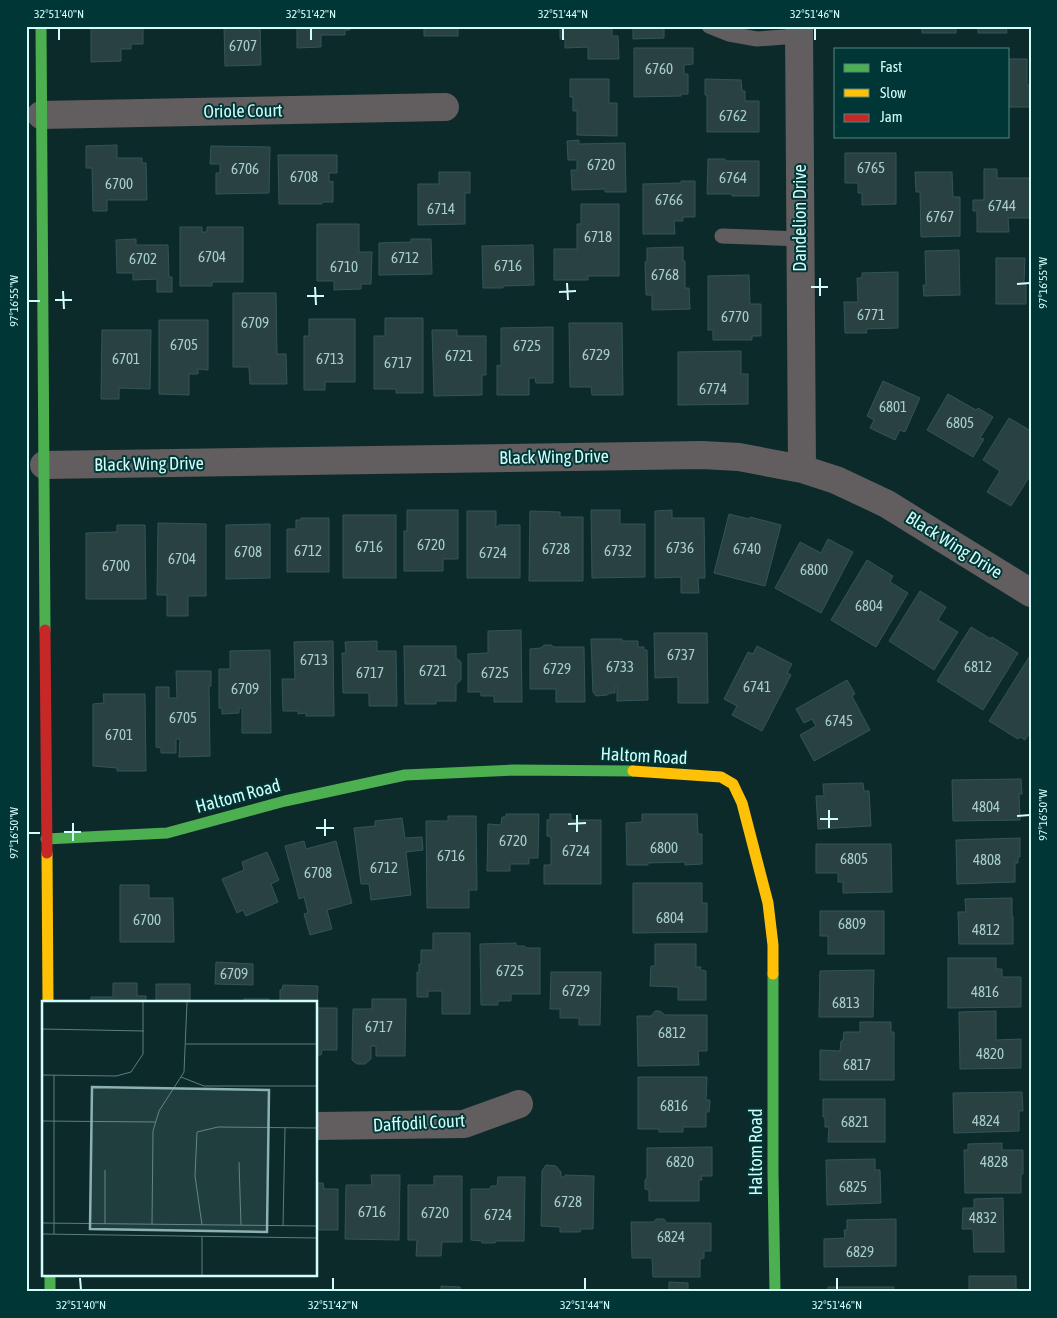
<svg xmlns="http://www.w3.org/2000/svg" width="1057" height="1318" viewBox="0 0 1057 1318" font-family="'Asap Condensed',sans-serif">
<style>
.building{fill:#2a4142;stroke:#335558}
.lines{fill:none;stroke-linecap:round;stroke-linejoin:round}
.lane{stroke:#625e5f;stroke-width:15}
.street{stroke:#625e5f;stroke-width:28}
.fast{stroke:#4caf50;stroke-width:11}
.slow{stroke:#ffc107;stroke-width:11}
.jam{stroke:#c62828;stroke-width:11}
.ticks{fill:none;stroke:#d1fdfa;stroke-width:2}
.labels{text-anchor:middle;stroke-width:4;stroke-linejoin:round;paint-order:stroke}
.number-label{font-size:15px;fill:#a7cecc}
.street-label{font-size:18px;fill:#d1fdfa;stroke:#003736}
.inset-road{fill:none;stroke:#5b7e7d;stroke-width:1}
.view{fill:#8cb3b1;fill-opacity:0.15;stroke:#8cb3b1;stroke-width:2.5}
.inset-edge{fill:none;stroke:#d1fdfa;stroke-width:2.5}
.neatline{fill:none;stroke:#d1fdfa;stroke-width:2}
.ticks-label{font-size:12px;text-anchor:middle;fill:#d1fdfa}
</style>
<rect width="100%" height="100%" fill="#0d2a2a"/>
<!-- building -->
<path class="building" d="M91 26H143V44H131V49H121V61L91 62Z
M224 26H260L261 65 225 66Z
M297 26H350V30H345V35H321V47L297 48Z
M424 26H458V36H424Z
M560 26H612V36H618L619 59H588V47L565 48V39H560Z
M633 26H664V38L633 39Z
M922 26H956V33H922Z
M978 26H1006L1007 33H978Z
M634 48H693V64L684 65V74H688V94H681V96L634 97Z
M1008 59H1027V85H1030V107H1008Z
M570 79H609V103H617V136L577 135V111H573V97H570Z
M705 79 741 80 742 91H745V101H759V132H707V95H705Z
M579 140V144L625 143 626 192H605V189L572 190 571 170H577V160H568L567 141Z
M117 145V158H142V163H146L147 200H107V211H93L92 168H86V146Z
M211 146 270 147 269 193 216 194V173H220V164H210Z
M845 153H896V204L862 205V193H858V183H845Z
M278 155H337V173H329V182L333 181V202H322V204H279Z
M708 159H725V161H759V196H732V194H707Z
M984 169H997V178H1031V218H1008L1009 232H977V211H973V200H984Z
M439 172H470V193H465V224L418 225V184H439Z
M915 172H952L953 197H960V236L921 237 920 192H916Z
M681 181H695V217H683V221H674L675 234H643V184L681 183Z
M581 204H619V276H588V280H554V249H577V224H581Z
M317 224H359V252H372L371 284H361V289L334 290V281H317Z
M180 227H202V232H207V227H243V282H212V286H180Z
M136 239V245H168L169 277H172V292H157V279L133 280V273H117L116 240Z
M411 239H431L432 274 379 275V243L411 242Z
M533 245 534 285 503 286V288H483L482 246Z
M683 247V261H685V288H689L690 309 652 310V295H646L645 262H647V248Z
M959 250 960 295 924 296 923 285H926L925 251Z
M996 258H1025L1024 284H1026V304H996Z
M898 272V328L866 329 867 333H845L844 302H858L857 278H862V273Z
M749 275 750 304H761V336H752V340H713V330H708V276Z
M233 293H276L277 354H286L287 384H250L249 367H233Z
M385 318H423V393H396V389H374V336H385Z
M309 319H355V382H325V390H304V336H309Z
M159 320H208V370L198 369V374H189V395L159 394Z
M569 323H622L623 395H592L591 387H570Z
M553 327V383H536L535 378H529V395H497V365L501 366V328Z
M102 330H151L150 389 119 388V399H101Z
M432 330H457V336H486V375H482V395L434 396Z
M741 351V374H748V404L678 405V352Z
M883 381 920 398 905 432 900 430 895 440 870 428 874 420 867 416Z
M948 394 976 410 978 408 993 417 980 438 984 439 973 457 927 430Z
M1009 418 1031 431V474L1011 506 987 492 1000 471 983 460Z
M407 510H458V559H443V571H404V531H407Z
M591 510H620V524H645V577L592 578Z
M672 510V518H704L705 578H698L699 593H681V577L655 578V511Z
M467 511H496V527H498L499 525H520V578H467Z
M530 511 560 512V517H583V581H529Z
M729 514 749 519 750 517 781 525 765 586 714 573Z
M343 515H396V578H343Z
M301 518H329V572H287V529H296V520H301Z
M158 523 206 524V596H188V616H167V595H157Z
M270 524V578L226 579V525Z
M117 525H145L146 599H86V533L117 532Z
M828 539 853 552 821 613 775 588 800 542 821 553Z
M867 560 893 576 890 582 908 593 876 647 831 620Z
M920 591 946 607 938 620 958 632 934 670 889 641Z
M971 627 991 639 992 637 1018 653 983 710 937 681Z
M521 630 522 702H494V696H481V692H468V654L488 653V631Z
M654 633H707L708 703H678V677L655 678Z
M591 639H622V641H638V647H644V650H647L648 700 617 701V685H615V693H610L607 695 596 696 593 692Z
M333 641 334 716H306V713L298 714V711H283L282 679H295L294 642Z
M377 641V651H396L397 706H369V693H343L342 653H346L345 642Z
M544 645H551L554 647H584L585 702H556V689H530V649L541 648Z
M404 646H456V658L461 662V680L456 684V701H436V704H405Z
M757 646 792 664 787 673 791 675 762 731 732 715 737 706 724 699 748 652 753 654Z
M270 650 271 733H242V708H239V713L222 714V708H219V669H230V651Z
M1031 654V731L1025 740 1020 737 1018 739 989 721Z
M176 671H211V686H209L210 756 179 757 180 739H176V753H161V748L156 747V687H169V698H177Z
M847 680 855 694 852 696 870 730 814 761 800 735 816 726 812 719 804 723 796 709Z
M103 694H145L146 771H117V768L93 766V704L104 703Z
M1021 779 1022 794H1019L1020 820 953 821 952 780Z
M863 783 864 791H869L871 826 818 829 816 796H824L823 784Z
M506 814H539L538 858H529V864H510V871H487L488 824 501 825 502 817H506Z
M550 814H571V820H601V884H544V865H551V837L547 836V820H550Z
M642 814H697L698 834H702V864L685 865V862L648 863V865H627L626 823 642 822Z
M448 816H476L477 890H469V908H427L426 821H448Z
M402 818 405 838 422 837 423 850 406 852 411 895 371 900 369 884H361L354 828 375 826V821Z
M1020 838V857H1018V863H1015V882L957 884 956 840Z
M304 841 306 849 336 841 352 903 327 910 332 929 310 935 304 914 308 913 304 897 299 899 285 846Z
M816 844H891L892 892 843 893V882H838V873H816Z
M267 852 279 880 271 884 278 902 246 916 243 910 237 913 222 879 244 870 242 862Z
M633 883H702V903H707V932L633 933Z
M120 885H149V898H173L174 942H120Z
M1012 898V916H1013V944H959L958 912H966L965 899Z
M820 911H884V954H828V936H820Z
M433 933H470V1014H442V991H428V997H417V972L419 973V964H421V950H433Z
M516 943V946H524L527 948H540V994H511V1001H498V1005H481L480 944Z
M655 944H696V967H701L700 970 706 971V1000H678V987L650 986 651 966H655Z
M948 958H996V969H1002V977H1021V1007L948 1008Z
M216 962 253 964V985L215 984Z
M874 970 873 1017H819L820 971Z
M551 972H601L600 1025H579V1018H560V1009H550Z
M113 983H137V996H146V1002H91V997H113Z
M156 984H190V1002H156Z
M283 985 318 986 317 1008H337V1050H322L321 1055H316V1002H280V990H282Z
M244 999H269V1002H218V1001H244Z
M372 999H406L405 1056H376V1046H371V1059L365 1064H357L352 1060 353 1009H372Z
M655 1011H660L665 1015H707V1051H698L699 1065 638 1066 637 1016H651Z
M996 1011V1040L1021 1039V1068L960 1069 959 1012Z
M860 1022H891V1032H894V1080H820V1050L840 1051 841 1041H843L844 1032H860Z
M638 1077H707L706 1100H710L709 1112H706V1127H683V1132H659V1129H638Z
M1022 1092 1023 1111H1019V1131L954 1133 953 1093Z
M823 1099H885V1142H828L829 1127H825V1117H823Z
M1002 1143V1150H1023V1174H1021V1193H965L964 1150H968V1144Z
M712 1147V1176H701L702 1180H699V1201H649V1190L645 1189V1180L647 1178V1148Z
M875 1159V1170H880L881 1203 827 1205 826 1160Z
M546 1165 556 1166 561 1172V1177H565V1175L594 1176 593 1229H581L580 1232H560V1227L541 1226 542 1171Z
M371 1175H400L399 1240 345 1239 346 1185H372Z
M434 1176H462V1242H442L441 1256H416L417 1240H408V1185H434Z
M498 1177H525L524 1241H496L495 1243H482V1241L471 1240V1189H490L491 1186H497Z
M316 1183H323L324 1189H338V1230H317V1251H316Z
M1003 1198 1004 1252H974L973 1229H962L963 1208H974V1199Z
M656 1219H664L667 1223H711V1251H704V1258L700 1259V1277H653L652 1258H632L631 1222H654Z
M896 1219V1266L824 1267V1239L845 1238 844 1230H847V1220Z
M969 1276H1016V1289H1018V1292H969Z
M669 1282 688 1283V1292H669Z
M441 1286 460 1287V1292H441Z
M828 1287H894V1292H828Z"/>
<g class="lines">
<!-- lane -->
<path class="lane" d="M709 26 729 34 757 39 799 36
M722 236 800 239"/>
<!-- street -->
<path class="street" d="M799 26 802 469
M41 115 445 107
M44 465 702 455 739 457 802 469 836 480 887 504 1031 593
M316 1126 464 1124 519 1104"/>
<!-- fast -->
<path class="fast" d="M41 26 45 630
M46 839 167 833 285 801 405 775 513 770 633 771
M773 974V1172L775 1292
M50 1274V1292"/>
<!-- slow -->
<path class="slow" d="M633 771 721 777 733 784 742 803 768 903 773 945V974
M47 853 48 1002"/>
<!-- jam -->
<path class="jam" d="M45 630 47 853"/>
</g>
<!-- ticks -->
<path class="ticks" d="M59 28V40M311 28V40M563 28V40M815 28V40M820 278V296M567 283 568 300M1017 284 1030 283M315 287 316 305M811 287H828M63 291 64 309M559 292 576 291M307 296H324M55 300H72M28 301H40M829 810V828M577 815V832M1017 816 1030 815M325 819V836M820 819H838M73 823V841M568 824 586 823M316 828H334M64 832H81M28 833H40M80 1278 81 1290M333 1278V1290M585 1278V1290M837 1278V1290"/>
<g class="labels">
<!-- number labels -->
<g class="number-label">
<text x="243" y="51">6707</text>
<text x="659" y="74">6760</text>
<text x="733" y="121">6762</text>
<text x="601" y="170">6720</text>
<text x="871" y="173">6765</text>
<text x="245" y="174">6706</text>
<text x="304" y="182">6708</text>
<text x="733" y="183">6764</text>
<text x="119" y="189">6700</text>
<text x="669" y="205">6766</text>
<text x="1002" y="211">6744</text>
<text x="441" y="214">6714</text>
<text x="940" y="222">6767</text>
<text x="598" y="242">6718</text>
<text x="212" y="262">6704</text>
<text x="405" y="263">6712</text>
<text x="143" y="264">6702</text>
<text x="508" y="271">6716</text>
<text x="344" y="272">6710</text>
<text x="665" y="280">6768</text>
<text x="871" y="320">6771</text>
<text x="735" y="322">6770</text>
<text x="255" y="328">6709</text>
<text x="184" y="350">6705</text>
<text x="527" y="351">6725</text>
<text x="596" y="360">6729</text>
<text x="459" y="361">6721</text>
<text x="126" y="364">6701</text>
<text x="330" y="364">6713</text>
<text x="398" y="368">6717</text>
<text x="713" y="394">6774</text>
<text x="893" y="412">6801</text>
<text x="960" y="428">6805</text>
<text x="431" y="550">6720</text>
<text x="369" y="552">6716</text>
<text x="680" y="553">6736</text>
<text x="556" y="554">6728</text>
<text x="747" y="554">6740</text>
<text x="308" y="556">6712</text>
<text x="618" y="556">6732</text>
<text x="248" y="557">6708</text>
<text x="493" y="558">6724</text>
<text x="182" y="564">6704</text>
<text x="116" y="571">6700</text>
<text x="814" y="575">6800</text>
<text x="869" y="611">6804</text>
<text x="681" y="660">6737</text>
<text x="314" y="665">6713</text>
<text x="620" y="672">6733</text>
<text x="978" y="672">6812</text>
<text x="557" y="674">6729</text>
<text x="433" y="676">6721</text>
<text x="370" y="678">6717</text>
<text x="495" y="678">6725</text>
<text x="757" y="692">6741</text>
<text x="245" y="694">6709</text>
<text x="183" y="723">6705</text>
<text x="839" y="726">6745</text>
<text x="119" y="740">6701</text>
<text x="986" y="812">4804</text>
<text x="513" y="846">6720</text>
<text x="664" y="853">6800</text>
<text x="576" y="856">6724</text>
<text x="451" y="861">6716</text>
<text x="854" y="864">6805</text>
<text x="987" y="865">4808</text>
<text x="384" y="873">6712</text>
<text x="318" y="878">6708</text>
<text x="670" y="923">6804</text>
<text x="147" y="925">6700</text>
<text x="852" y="929">6809</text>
<text x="986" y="935">4812</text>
<text x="510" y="976">6725</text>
<text x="234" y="979">6709</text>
<text x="576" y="996">6729</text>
<text x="985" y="997">4816</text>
<text x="846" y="1008">6813</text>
<text x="379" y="1032">6717</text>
<text x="672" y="1038">6812</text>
<text x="990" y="1059">4820</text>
<text x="857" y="1070">6817</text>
<text x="674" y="1111">6816</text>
<text x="986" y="1126">4824</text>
<text x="855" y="1127">6821</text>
<text x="680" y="1167">6820</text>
<text x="994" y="1167">4828</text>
<text x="853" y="1192">6825</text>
<text x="568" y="1207">6728</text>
<text x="372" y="1217">6716</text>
<text x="435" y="1218">6720</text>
<text x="498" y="1220">6724</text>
<text x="983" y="1223">4832</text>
<text x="671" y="1242">6824</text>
<text x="860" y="1257">6829</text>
</g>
<!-- street labels -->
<g class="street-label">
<text transform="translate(243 111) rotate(-1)" y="6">Oriole Court</text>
<text transform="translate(800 218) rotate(-90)" y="6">Dandelion Drive</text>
<text transform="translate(554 457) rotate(-1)" y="6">Black Wing Drive</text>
<text transform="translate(149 464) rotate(-1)" y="6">Black Wing Drive</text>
<text transform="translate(954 545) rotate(32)" y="6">Black Wing Drive</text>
<text transform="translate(644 756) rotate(3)" y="6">Haltom Road</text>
<text transform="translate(238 796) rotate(-15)" y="6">Haltom Road</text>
<text transform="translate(419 1123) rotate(-3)" y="6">Daffodil Court</text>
<text transform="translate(756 1152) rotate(-90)" y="6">Haltom Road</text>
</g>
</g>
<!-- overview -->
<g transform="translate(42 1001)">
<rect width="275" height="275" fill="#0d2a2a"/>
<path class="inset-road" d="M0 28 102 30M144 43H275M0 74 74 75 89 71 101 53V1M139 76 162 85H275M0 120 113 121M197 161 199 224M63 169V223M0 222 275 225M110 223 111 130 117 110 142 71 145 1M160 224 153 175 155 131 176 126 275 127M241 225 243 127M0 233 275 237M12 233V74M160 236V274"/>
<path class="view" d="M50 86 227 89 225 231 48 228Z"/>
<rect width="275" height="275" class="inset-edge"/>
</g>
<!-- border -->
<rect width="1057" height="1318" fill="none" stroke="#003736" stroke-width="55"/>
<!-- legend -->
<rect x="834" y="48" width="175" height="90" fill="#003736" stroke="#548684"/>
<rect x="844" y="64" width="25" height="8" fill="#4caf50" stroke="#548684"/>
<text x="880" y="72" font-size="15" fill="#d1fdfa">Fast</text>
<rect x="844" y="89" width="25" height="8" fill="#ffc107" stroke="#548684"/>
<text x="880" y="98" font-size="15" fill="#d1fdfa">Slow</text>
<rect x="844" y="114" width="25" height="8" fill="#c62828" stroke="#548684"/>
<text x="880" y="122" font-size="15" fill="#d1fdfa">Jam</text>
<rect x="28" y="28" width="1002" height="1262" class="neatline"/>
<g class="ticks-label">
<text x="59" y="18">32°51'40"N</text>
<text x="311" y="18">32°51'42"N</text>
<text x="563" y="18">32°51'44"N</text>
<text x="815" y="18">32°51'46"N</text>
<text transform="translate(1043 283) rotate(-90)" y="4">97°16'55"W</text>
<text transform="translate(14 301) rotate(-90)" y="4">97°16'55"W</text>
<text transform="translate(1043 815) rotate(-90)" y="4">97°16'50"W</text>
<text transform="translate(14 833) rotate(-90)" y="4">97°16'50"W</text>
<text x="81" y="1309">32°51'40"N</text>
<text x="333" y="1309">32°51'42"N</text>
<text x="585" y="1309">32°51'44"N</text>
<text x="837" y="1309">32°51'46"N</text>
</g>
</svg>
